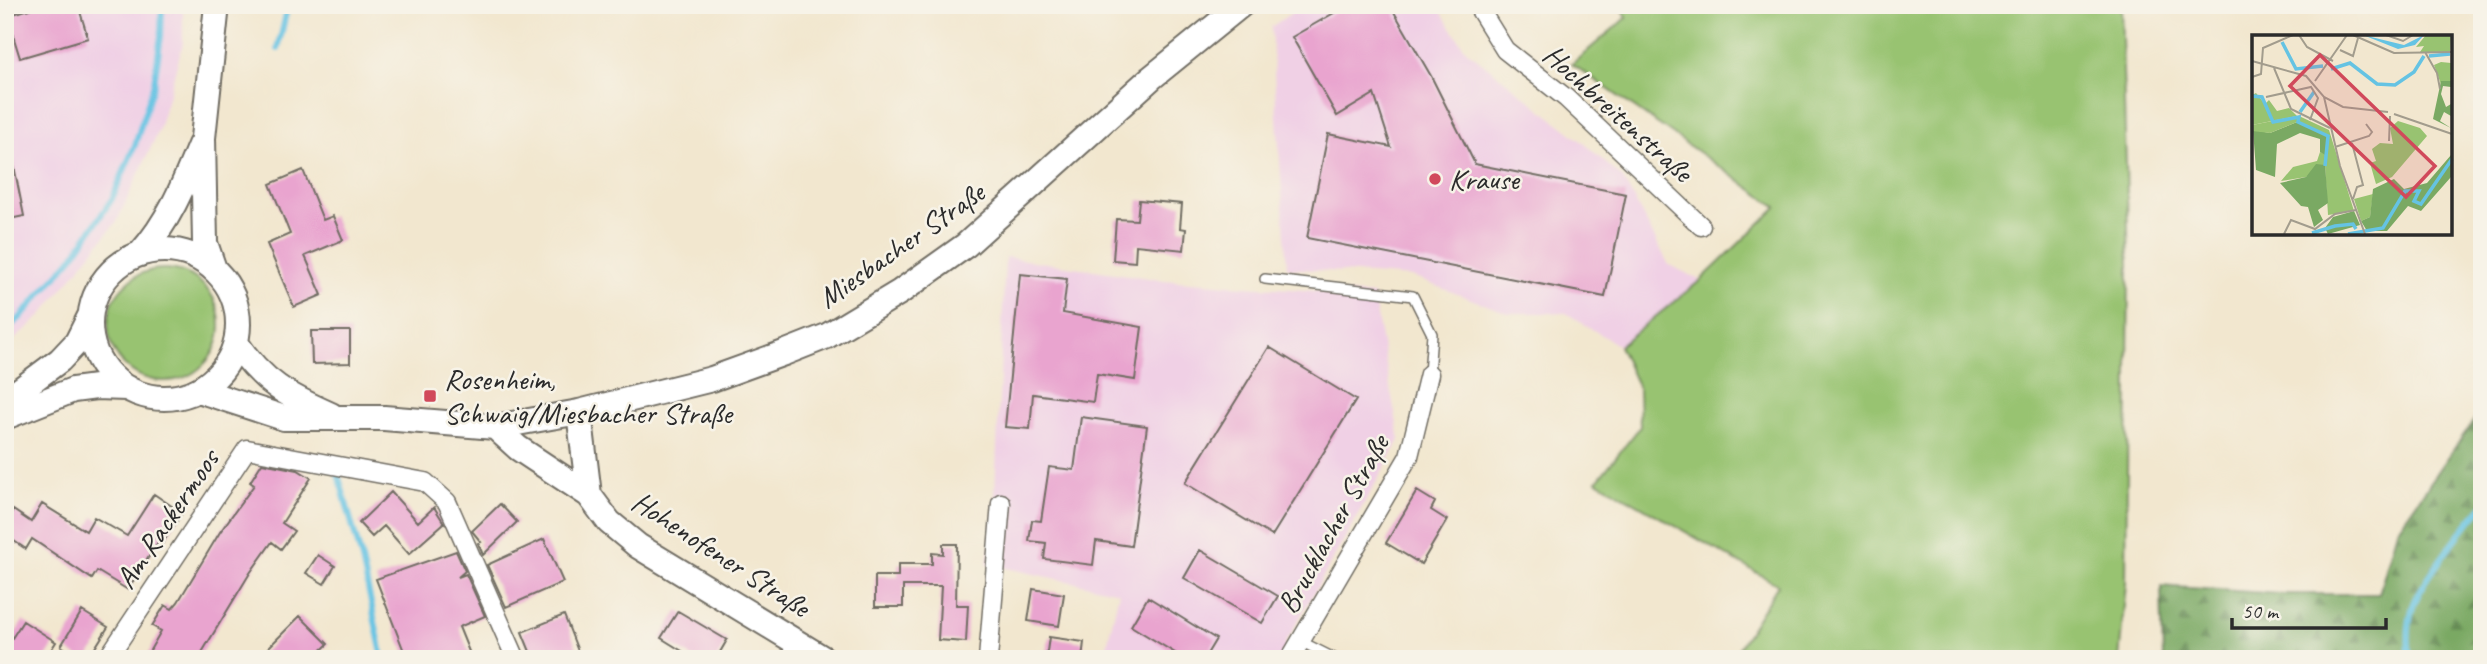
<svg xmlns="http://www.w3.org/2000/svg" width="2487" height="664" viewBox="0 0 2487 664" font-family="Caveat,sans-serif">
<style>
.built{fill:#f0d0e5}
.green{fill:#98c371;stroke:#62774e;stroke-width:2}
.forest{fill:url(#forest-firs);stroke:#526a47;stroke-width:2}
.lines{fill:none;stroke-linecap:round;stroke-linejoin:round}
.stream{stroke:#65c3e3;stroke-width:6}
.building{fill:#e9a4cf}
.service-casing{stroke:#716d64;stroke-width:12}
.minor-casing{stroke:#716d64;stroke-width:21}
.secondary-casing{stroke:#716d64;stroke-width:28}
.service{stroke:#fff;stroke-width:9}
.minor{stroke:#fff;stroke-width:18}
.secondary{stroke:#fff;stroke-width:24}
.poi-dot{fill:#d1495b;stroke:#f7f3e8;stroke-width:2.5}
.labels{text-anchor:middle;stroke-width:5;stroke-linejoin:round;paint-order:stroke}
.street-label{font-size:30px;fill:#2b2b2b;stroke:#f7f3e8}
.poi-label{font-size:30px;fill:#2b2b2b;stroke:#f7f3e8;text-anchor:start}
.inset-river{fill:none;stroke:#65c3e3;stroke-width:3.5}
.inset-road{fill:none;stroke:#a29c8d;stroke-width:2}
.view{fill:#d1495b;fill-opacity:0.15;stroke:#d1495b;stroke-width:3.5}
.inset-edge{fill:none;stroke:#2b2b2b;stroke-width:3.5}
</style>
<defs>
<pattern id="forest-firs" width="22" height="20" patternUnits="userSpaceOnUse" patternTransform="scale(1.75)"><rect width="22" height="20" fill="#7aa963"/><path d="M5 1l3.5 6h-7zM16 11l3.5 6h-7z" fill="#648a52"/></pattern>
</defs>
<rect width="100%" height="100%" fill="#f7f3e8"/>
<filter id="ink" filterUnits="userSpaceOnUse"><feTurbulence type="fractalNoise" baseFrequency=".0143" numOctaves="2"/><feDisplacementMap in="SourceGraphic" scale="14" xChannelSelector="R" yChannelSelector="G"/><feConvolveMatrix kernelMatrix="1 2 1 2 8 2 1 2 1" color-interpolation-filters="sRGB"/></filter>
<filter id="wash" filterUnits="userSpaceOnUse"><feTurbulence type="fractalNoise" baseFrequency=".00686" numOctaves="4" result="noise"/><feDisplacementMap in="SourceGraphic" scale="28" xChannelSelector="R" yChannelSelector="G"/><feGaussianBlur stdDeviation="1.57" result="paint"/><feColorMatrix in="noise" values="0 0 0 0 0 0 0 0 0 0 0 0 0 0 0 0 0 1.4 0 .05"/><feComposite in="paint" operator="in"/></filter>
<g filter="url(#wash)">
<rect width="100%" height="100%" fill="#f2e7cf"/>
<!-- built -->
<path class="built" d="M5 5H183V43L159 130 117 221 41 316 5 348Z
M1303 5H1437L1465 49 1585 144 1623 179 1669 265 1701 280 1619 346 1566 313H1508L1412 277 1287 268 1271 27Z
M1005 257 1162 280 1373 295 1400 440 1285 644 1309 659H1104L1119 592 987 564 994 518Z"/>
<!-- green -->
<path class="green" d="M1619 5H2121L2129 263 2126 584 2119 659H1732L1778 585 1597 481 1640 427 1639 390 1619 346 1701 280 1777 207 1572 64 1627 17Z
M108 325a56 56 0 1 1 112 0a56 56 0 1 1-112 0Z"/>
<!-- forest -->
<path class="forest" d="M2482 409V659H2163L2161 586 2281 594H2379L2397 530Z"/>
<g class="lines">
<!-- stream -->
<path class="stream" d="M278 49 288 5
M5 330 19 319 73 257 112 199 135 145 154 83 161 36 162 5
M338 474 362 560 383 659
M2410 659C2408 644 2408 625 2412 610 2417 587 2465 526 2482 507"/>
</g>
<g id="blocks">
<!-- building -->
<path class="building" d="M42 5H78L88 38 20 58 7 16Z
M1348 5H1390L1431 76 1475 164 1626 194 1605 297 1307 238 1328 134 1391 147 1374 94 1337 116 1292 37Z
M5 161H13L24 216 5 220Z
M303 170 323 220 333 216 343 240 305 256 322 295 294 307 267 244 290 234 270 184Z
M1139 200 1182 204 1180 228 1186 229 1184 250 1136 245 1135 262 1113 260 1116 219 1137 220Z
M1020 274 1067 279 1063 313 1142 327 1135 380 1097 374 1093 402 1033 394 1030 429 1005 427Z
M311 331H350V363L312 364Z
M1269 347 1356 400 1272 536 1185 483Z
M1081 417 1147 426 1131 546 1096 541 1093 565 1044 559 1046 543 1029 541 1032 520 1041 521 1049 467 1074 470Z
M262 463 298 470 311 478 282 523 294 531 281 549 272 542 250 573 198 659H145L161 631 152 626 165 605 172 609 178 602 220 532 254 485 250 482Z
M1417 491 1435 502 1431 510 1447 520 1421 564 1386 543Z
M391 492 418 522 434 507 444 523 409 554 384 526 372 537 359 523Z
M154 494 182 513 162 544 158 542 128 590 97 571 92 579 32 539 26 549 5 535V523L13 510 31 522 42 504 86 531 94 517 127 536Z
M500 504 517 522 483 555 478 543 481 542 472 531Z
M544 539 563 582 506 607 487 565Z
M943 544H957L956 605H968L966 642 938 640 941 586H903V607H875V576H898V564H932V553L943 554Z
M1200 550 1278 596 1262 623 1184 578Z
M456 551 465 571 458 577 466 574 485 616 459 627 472 659H407L376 579Z
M318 555 335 566 324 584 306 573Z
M1033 589 1064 594 1059 626 1028 621Z
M1148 597 1216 639 1204 659H1185L1131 626Z
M82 611 108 627 88 659H82L61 646Z
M678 611 727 640 716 659H695L661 638Z
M564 615 581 659H533L522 632Z
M300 616 328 644 312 659H257Z
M23 621 56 642 45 659H5V649Z
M1049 637 1084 642 1082 659H1046Z"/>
</g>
</g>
<g filter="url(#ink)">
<use href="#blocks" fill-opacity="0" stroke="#716d64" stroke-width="2"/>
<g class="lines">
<defs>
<path id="service" d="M1265 279 1413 296 1432 334 1429 374
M1300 641 1336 659"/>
<path id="minor" d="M1477 5 1505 50 1566 98 1701 226
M107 659 247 449 425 482 447 502 516 659
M988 659 1001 503
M1290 659 1409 456 1429 374"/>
<path id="secondary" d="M90 324a74 74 0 1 1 148 0a74 74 0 1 1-148 0Z
M140 254C169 222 184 184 200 145
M214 269 205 243 203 138 217 5
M236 343C263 383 288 396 331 415
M198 390 284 418H384L495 427 579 412 712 379 784 353 827 336 900 292 966 245 1151 78 1241 5
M5 401 60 360 77 342 90 316
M579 412 589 495 609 522 638 546 824 659
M5 417 73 390 96 387 127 388
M495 427 518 448 589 495"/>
</defs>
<!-- service casing -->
<use href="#service" class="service-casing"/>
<!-- minor casing -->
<use href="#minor" class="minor-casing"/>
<!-- secondary casing -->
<use href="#secondary" class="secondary-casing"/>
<!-- service -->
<use href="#service" class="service"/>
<!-- minor -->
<use href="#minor" class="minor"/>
<!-- secondary -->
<use href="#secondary" class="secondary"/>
</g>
</g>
<!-- markers -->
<g class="poi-dot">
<circle cx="1435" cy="179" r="7"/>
<rect x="423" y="389" width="14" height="14" rx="3.5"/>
</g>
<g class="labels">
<!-- street labels -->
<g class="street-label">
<text transform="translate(1618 113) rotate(42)" y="10">Hochbreitenstraße</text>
<text transform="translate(901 245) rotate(-35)" y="10">Miesbacher Straße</text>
<text transform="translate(167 519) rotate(-56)" y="10">Am Rackermoos</text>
<text transform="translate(1333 524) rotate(-61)" y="10">Brucklacher Straße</text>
<text transform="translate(721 554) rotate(33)" y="10">Hohenofener Straße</text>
</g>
<!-- poi labels -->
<g class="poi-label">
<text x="1449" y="189">Krause</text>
<text x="444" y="389">Rosenheim,<tspan x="444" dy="34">Schwaig/Miesbacher Straße</tspan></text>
</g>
</g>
<!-- overview -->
<g transform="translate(2252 35)">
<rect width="200" height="200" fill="#f2e7cf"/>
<path d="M174 0H199L198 17H168L172 11 164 12ZM189 27 199 28V48L189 49 182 30ZM4 58 13 69 17 65 25 76 37 73 45 81 0 90V60ZM47 81 77 95 102 176 76 180 73 130 54 142 29 146 41 132 65 126 68 117 75 120 76 100 45 87ZM146 86 168 93 175 101 140 142 124 149 118 128 124 126 120 114 128 108 141 109 138 93ZM121 159 118 182 109 186 102 164Z" fill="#98c371"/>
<path d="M189 46H199V52L191 51 189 59 194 72 199 69V81L192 77 188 86 199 93 181 84ZM45 87 76 101 75 121 68 117V104L48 98 25 109 23 142 4 135 1 95 18 98ZM199 120V142L169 176 156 171 135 196H115L109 186 118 182 121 154 142 144 152 154 175 148ZM64 129 73 130 76 168 66 175 71 185 62 192 56 172 49 171 28 148 54 142ZM102 176 108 190 76 199 73 193 81 182Z" fill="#7aa963"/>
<path d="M47 81 45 87 18 98 0 96V90Z" fill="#98c371"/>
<path d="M111 0 152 10 172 0 163 10 146 14Z" fill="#65c3e3"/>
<path class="inset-river" d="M30 7 44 34 71 31M177 21 198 19M79 34 98 28 125 49 143 50 162 37 172 21M0 61 10 62 21 87 47 82 46 87 76 101 73 131M48 77 62 57M60 198 83 191 101 189 104 194M96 199 131 193 153 156H167L162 166 169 169 200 124"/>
<path class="inset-road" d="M47 0 55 12 81 26M101 0 142 18 200 17M134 0 151 6 161 0M88 15 101 21 106 3M173 17 185 38 188 54M0 26 54 41 72 62 91 72 136 77M22 33 39 74 78 93M0 42 9 39 11 13 41 0M63 46 95 0M14 62 59 52 66 63 58 85M72 62 88 131 113 199M142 79 200 99M137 106 138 81M100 108 111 150 105 152 101 164M83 112 117 101 120 97 114 89M32 199 39 185 63 194 83 179 104 175"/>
<path class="view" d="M68 20 183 131 154 162 38 51Z"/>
<rect width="200" height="200" class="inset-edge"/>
</g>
<!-- margin -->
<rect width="2487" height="664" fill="none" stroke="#f7f3e8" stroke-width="28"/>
<!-- scale -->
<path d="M2232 618v10h154v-10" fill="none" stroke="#2b2b2b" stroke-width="3.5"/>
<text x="2242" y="618" font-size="21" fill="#2b2b2b" stroke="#f7f3e8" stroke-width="5" paint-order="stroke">50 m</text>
</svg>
